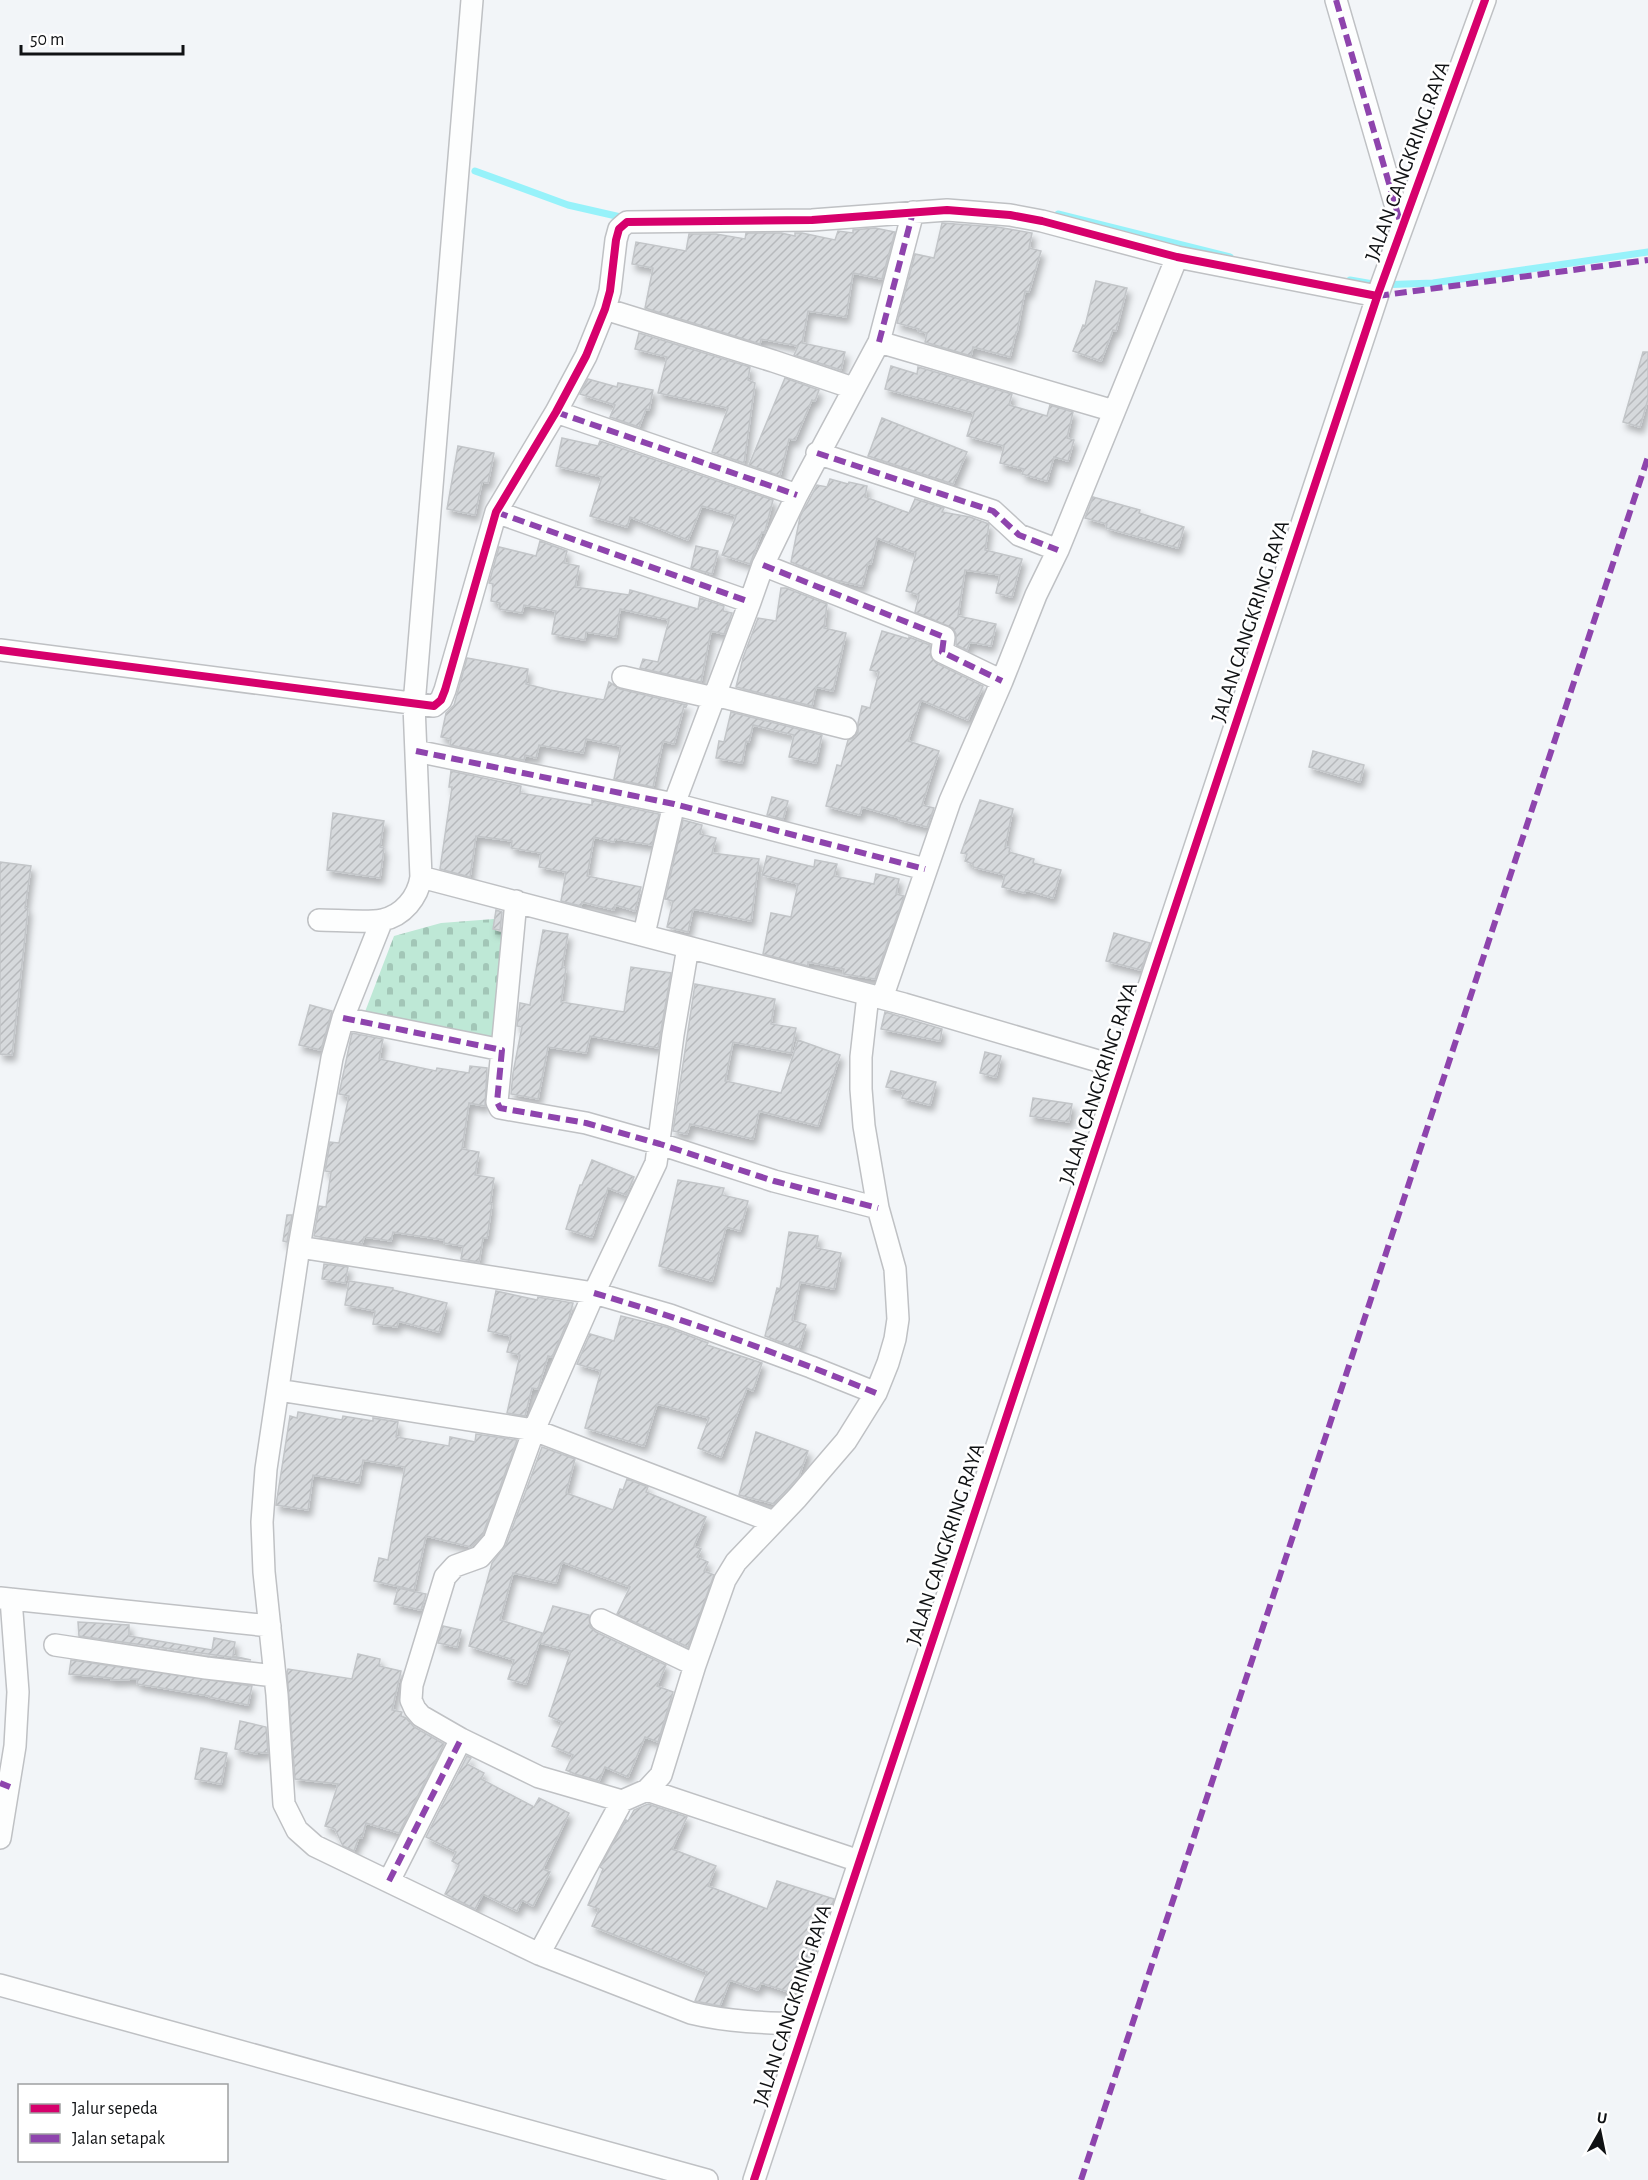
<svg xmlns="http://www.w3.org/2000/svg" width="1648" height="2180" viewBox="0 0 1648 2180" font-family="'Alegreya Sans',sans-serif">
<style>
.cemetery{fill:url(#cemetery-stones)}
.lines{fill:none;stroke-linecap:round;stroke-linejoin:round}
.stream{stroke:#97f2fa;stroke-width:7}
.building{fill:url(#building-hatch);stroke:#c2c5c8;stroke-width:1.5;filter:url(#shadow)}
.minor-casing{stroke:#bfc1c4;stroke-width:24}
.minor{stroke:#fdfefe;stroke-width:21}
.quiet{stroke:#8e44ad;stroke-width:6;stroke-dasharray:12 6;stroke-linecap:butt}
.cycleway-casing{stroke:#fff;stroke-width:11}
.cycleway{stroke:#d6006c;stroke-width:8}
.labels{text-anchor:middle;stroke-width:5;stroke-linejoin:round;paint-order:stroke}
.street-label{font-size:21px;fill:#101214;stroke:#fff}
</style>
<defs>
<pattern id="cemetery-stones" width="16" height="16" patternUnits="userSpaceOnUse" patternTransform="scale(1.5)"><rect width="16" height="16" fill="#bee8d6"/><path d="M2 7V4a2 2 0 0 1 4 0v3zM10 15v-3a2 2 0 0 1 4 0v3z" fill="#a2c6b7"/></pattern>
<pattern id="building-hatch" width="6" height="6" patternUnits="userSpaceOnUse" patternTransform="scale(1.5)"><rect width="6" height="6" fill="#d6d9dc"/><path d="M-1 1l2-2M0 6l6-6M5 7l2-2" fill="none" stroke="#b7b9bc"/></pattern>
<filter id="shadow"><feDropShadow dx="3.5" dy="6" stdDeviation="3" flood-color="#0004"/></filter>
</defs>
<rect width="100%" height="100%" fill="#f2f5f8"/>
<!-- cemetery -->
<path class="cemetery" d="M494 919 495 930 508 935 497 1047 363 1017 394 936 441 923Z"/>
<g class="lines">
<!-- stream -->
<path class="stream" d="M475 171 568 205 625 218
M1058 214 1230 257
M1350 280 1379 285 1433 283 1648 252"/>
</g>
<!-- building -->
<path class="building" d="M942 223 997 227 1032 233 1029 248 1041 251 1029 292 1025 291 1017 332H1016L1010 357 973 347 971 356 925 342 927 333 918 331 919 329 897 323 915 254 934 258Z
M875 228 895 232 882 279 853 273 846 317 808 311 802 343 845 352 841 370 794 355 798 346 761 339 760 344 645 308 653 268 632 264 636 242 686 251 689 234H716L745 239 746 233H781L795 236V233H802L835 240 838 231 853 233V230Z
M1096 281 1127 288 1116 331 1113 330 1101 361 1073 351 1083 325 1085 326Z
M639 333 750 367 748 380 755 383 744 463 712 452 728 408 658 393 667 357 635 349Z
M1643 352H1648V399L1640 427 1623 422Z
M891 366 917 374 918 367 1012 394 1009 405 1047 416 1050 405 1073 412 1067 438 1074 440 1068 461 1054 457 1047 481 1022 474 1024 469 1000 463 1004 446 967 436 974 413 885 389Z
M785 378 819 390 815 401 812 400 795 440 789 439 780 476 749 465Z
M588 379 617 387 618 383 653 390 649 410 646 409 639 427 610 417 615 405 580 394Z
M882 418 967 452 953 484 868 456Z
M562 438 598 446 600 441 773 500 765 531 764 533 762 532 750 564 722 555 736 516 702 506 688 540 630 517 627 527 590 516 602 477 556 466Z
M458 446 494 453 488 483 482 482 475 515 447 509Z
M830 479 848 484 849 482 867 486 865 497 909 513 915 499 944 508 942 512 970 517 989 524 985 550 1022 559 1012 597 996 593 1000 575 965 570 958 616 996 624 991 646 970 642 967 650 956 645V634L953 628 915 612 919 595 906 591 916 553 877 538 871 564 868 563 862 586 835 580 791 562 800 517 817 485 827 487Z
M1093 497 1140 510 1139 513 1184 527 1178 548 1106 528 1107 524 1085 518Z
M540 541 567 551 564 563 579 566 575 587 629 595 630 590 698 609 700 598 724 606 723 611 732 613 724 634 711 631 701 682 640 668 643 659 658 662 669 620 620 609 616 637 586 632 585 640 552 634 556 611 524 605 522 613 499 609 500 603 491 601 493 584 489 583 499 547 536 556Z
M696 546 718 551 712 574 691 568Z
M781 588H786L827 604 824 628 846 633 833 691 816 687 812 706 736 687 743 658 758 618 776 621Z
M882 631 909 639V637L930 645 931 657 936 663 983 686 968 720 921 700 908 741 939 751 922 805 934 808 927 827 899 820 900 818 862 807 860 815 826 806 837 765 841 766 848 740 855 737 858 732V723L862 706 870 708 879 672 870 670Z
M467 658 528 669 526 684 550 690 604 700 609 682 620 689 687 705 686 707 684 706 674 744 663 741 653 787 614 779 621 746 586 739 583 753 539 745 536 758 525 755 524 760 450 745 451 739 441 737 446 713 454 705Z
M731 712 822 735 816 763 789 757 794 735 753 725 749 742 746 741 742 763 716 758 719 741 724 742Z
M1313 751 1364 765 1360 782 1309 767Z
M451 771 521 786 520 793 592 805V800L659 814 652 845 615 839 614 842 594 837 587 876 641 887 635 911 615 905 614 910 582 902 581 906 561 901 566 872 539 867 541 853 511 848 512 841 476 836 470 877 440 869 452 787H449Z
M772 797 788 801 783 819 767 815Z
M980 800 1013 809 1005 847 1010 848 1009 852 1034 859 1033 863 1061 870 1053 898 1026 890 1025 893 1002 887 1005 875 973 867V864L965 861 967 854 961 853Z
M333 813 384 821 380 847 384 848 380 878 327 870Z
M683 820 702 825 700 834 716 838 712 853 759 859 751 921 693 909 688 932 667 927 673 901 665 899Z
M767 856 814 867 815 860 837 864 834 876 874 884 876 874 899 879 896 894 904 896 875 979 843 974 844 969 808 962V966L763 954 771 913 791 917 798 884 762 875Z
M0 862 31 866 25 908 28 909 12 1055 0 1054Z
M496 910 502 912 500 930 493 929Z
M543 930 568 934 562 967 566 968 561 1002 624 1012 631 967 671 973 658 1048 590 1036 586 1053 548 1047 538 1099 511 1094 513 1073 522 1027 517 1026 520 1003 530 1005Z
M1114 933 1150 943 1141 970 1106 961Z
M695 984 775 999 771 1024 796 1028 791 1053 733 1042 725 1081 781 1093 798 1040 840 1055 818 1126 759 1111 753 1139 690 1124 687 1134 673 1131Z
M310 1005 332 1011 321 1050 299 1045Z
M885 1012 942 1029 940 1041 881 1029Z
M352 1033 383 1039 379 1059 436 1071 437 1068 469 1073 470 1066 487 1068 485 1106 469 1103 462 1149 479 1152 475 1175 494 1178 490 1204H492L487 1238H483L479 1262 461 1259 463 1246 444 1243V1240L393 1232 391 1241 364 1237 362 1244 314 1236 319 1206 326 1207 331 1172 325 1171 330 1142 339 1143 349 1096 339 1094Z
M985 1052 1001 1056 996 1077 980 1073Z
M891 1071 936 1082 930 1105 902 1098 904 1091 886 1087Z
M1033 1098 1072 1104 1069 1122 1030 1116Z
M592 1160 634 1177 626 1195 608 1188 592 1237 566 1229 580 1185H582Z
M678 1180 724 1188 722 1195 748 1201 740 1231 726 1227 712 1281 659 1266Z
M287 1215H292L287 1242 283 1241Z
M789 1232 818 1236 816 1248 841 1253 834 1289 800 1282 792 1320 806 1325 799 1349 765 1336 777 1288 780 1289Z
M324 1264 348 1267 345 1283 322 1279Z
M349 1281 393 1288V1290L447 1303 439 1332 398 1321 397 1327 373 1324 375 1311 345 1305Z
M496 1291 537 1300 538 1297 573 1303 569 1318 552 1357 548 1356 538 1389 532 1388 525 1416 507 1413 520 1355 507 1352 511 1336 488 1331Z
M621 1316 666 1327 708 1343 707 1345 762 1363 753 1391 747 1388 721 1457 698 1448 709 1418 657 1404 644 1446 585 1428 601 1371 577 1364 590 1334 614 1341Z
M298 1412 342 1420 343 1416 373 1421V1418L398 1422 396 1437 449 1446 450 1437 475 1442 476 1434 517 1440 483 1534 471 1547 426 1536 414 1590 374 1581 379 1558 388 1560 405 1467 363 1460 359 1483 313 1475 308 1510 276 1505 290 1416 297 1418Z
M756 1432 808 1451 799 1476 774 1504 739 1495Z
M542 1447 575 1459 566 1493 613 1510 620 1489 623 1490 627 1479 648 1487 646 1492 706 1517 694 1546 701 1549 697 1557 708 1562 704 1571 714 1575 688 1647 617 1614 630 1587 562 1562 556 1583 513 1573 500 1620 542 1633 526 1684 508 1679 514 1660 469 1646 492 1563 506 1545Z
M398 1588 426 1594 421 1610 394 1604Z
M553 1606 589 1615 590 1627 596 1632 666 1665 657 1686 673 1692 658 1742 645 1737 628 1777 605 1767 599 1781 575 1774 566 1770 573 1755 552 1746 562 1722 549 1716 571 1651 540 1643Z
M78 1622 129 1625V1636L212 1650 214 1638 235 1642 233 1656 251 1660 79 1636Z
M443 1626 461 1630 457 1647 438 1643Z
M358 1654 380 1659 379 1666 401 1671 392 1710 402 1712 401 1716 406 1718 414 1727 444 1744 399 1833 366 1823 362 1838 359 1837 354 1851 343 1846 335 1829 325 1826 338 1784 295 1779 287 1672 288 1669 352 1679Z
M71 1660 252 1686 248 1705 209 1697V1696L137 1684 138 1679 111 1680V1678L69 1674Z
M240 1721 266 1727 268 1753 257 1752V1754L235 1749Z
M201 1748 227 1753 221 1784 195 1779Z
M467 1756 471 1758 467 1764 484 1773 481 1779 534 1807 539 1798 569 1813 543 1869 550 1872 533 1906 522 1900 517 1911 483 1894 475 1909 445 1894 459 1865 452 1861 456 1852 426 1837Z
M648 1804 687 1817 672 1849 716 1866 708 1886 767 1909 777 1881 834 1899 801 1996 761 1983 758 1990 730 1980 720 2006 695 2001 707 1972 592 1926 599 1909 588 1905 603 1869 600 1867 626 1820 628 1821 634 1810Z"/>
<g class="lines">
<defs>
<path id="minor" d="M1336 0 1402 228
M605 309 773 361 853 388
M879 342 1114 411
M556 412 797 495
M817 453 993 511 1019 535 1058 550
M496 512 750 602
M763 565 944 637 942 652 1002 681
M0 650 434 706 441 700 445 690 496 512 556 412 586 356 605 309 610 291 616 240 619 229 627 222 812 220 947 210 1010 215 1042 221 1177 257 1377 296
M623 677 714 698
M715 695 846 728
M416 751 674 804 925 869
M421 877 904 1004 1122 1068
M319 920C335 920 368 923 382 920 403 916 418 897 421 877L414 705 472 0
M382 920 343 1018 332 1058 299 1247 266 1469 262 1522 264 1572 277 1695 284 1804 297 1830 315 1846 539 1954 691 2013C728 2022 765 2023 804 2024
M644 934 674 804 750 602 763 565 797 495 879 342 913 212
M688 947 673 1035 656 1163 594 1293 534 1430 494 1541 480 1557 455 1566 445 1577 412 1685 411 1700 415 1709 421 1716 461 1739 539 1777 622 1801 647 1790 859 1861
M882 998 950 801 1002 681 1036 595 1058 550 1177 257
M343 1018 502 1050 497 1102 500 1108 586 1123 660 1144 774 1181 878 1208
M502 1050 516 901
M299 1247 594 1293 670 1315 811 1367 876 1393
M278 1390 534 1430 774 1522
M0 1598 270 1626
M601 1620 695 1665
M55 1645 206 1668 275 1676
M647 1790 661 1775 695 1665 725 1580 736 1562 797 1498 846 1441 876 1393 888 1363 895 1339 898 1319 895 1269 878 1208 864 1126 861 1089V1057L868 995
M0 1838 15 1746 18 1692 11 1599
M389 1881 461 1739
M539 1954 622 1801
M0 1985 707 2180
M754 2180 1378 294 1485 0"/>
</defs>
<!-- minor casing -->
<use href="#minor" class="minor-casing"/>
<!-- minor -->
<use href="#minor" class="minor"/>
<!-- quiet -->
<path class="quiet" d="M1336 0 1401 225
M1377 296 1648 260
M879 342 913 212
M556 412 797 495
M817 453 993 511 1019 535 1058 550
M496 512 750 602
M763 565 944 637 942 652 1002 681
M416 751 674 804 925 869
M343 1018 502 1050 497 1102 500 1108 586 1123 660 1144 774 1181 878 1208
M594 1293C690 1321 783 1355 876 1393
M0 1783 10 1787
M389 1881 461 1739
M1081 2180 1648 457"/>
<defs>
<path id="cycleway" d="M0 650 434 706 441 700 445 690 496 512 556 412 586 356 605 309 610 291 616 240 619 229 627 222 812 220 947 210 1010 215 1042 221 1177 257 1377 296
M754 2180 1378 294 1485 0"/>
</defs>
<!-- cycleway casing -->
<use href="#cycleway" class="cycleway-casing"/>
<!-- cycleway -->
<use href="#cycleway" class="cycleway"/>
</g>
<g class="labels">
<!-- street labels -->
<g class="street-label">
<text transform="translate(1407 161) rotate(-70)" y="7">JALAN CANGKRING RAYA</text>
<text transform="translate(1250 621) rotate(-72)" y="7">JALAN CANGKRING RAYA</text>
<text transform="translate(1098 1083) rotate(-72)" y="7">JALAN CANGKRING RAYA</text>
<text transform="translate(945 1544) rotate(-72)" y="7">JALAN CANGKRING RAYA</text>
<text transform="translate(792 2005) rotate(-72)" y="7">JALAN CANGKRING RAYA</text>
</g>
</g>
<!-- legend -->
<rect x="18" y="2084" width="210" height="78" fill="#ffffff" stroke="#9fa0a1" stroke-width="1.5"/>
<rect x="30" y="2104" width="30" height="9" fill="#d6006c" stroke="#9fa0a1" stroke-width="1.5"/>
<text x="72" y="2114" font-size="18" fill="#101214">Jalur sepeda</text>
<rect x="30" y="2134" width="30" height="9" fill="#8e44ad" stroke="#9fa0a1" stroke-width="1.5"/>
<text x="72" y="2144" font-size="18" fill="#101214">Jalan setapak</text>
<!-- north arrow -->
<g transform="translate(1600 2132) rotate(9)" stroke="#ffffff" stroke-width="4.5" paint-order="stroke">
<path d="M0-4.5L10 22L0 15L-10 22Z" fill="#101214"/>
<text y="-9" font-size="16" font-weight="bold" text-anchor="middle" fill="#101214">U</text>
</g>
<!-- scale -->
<path d="M21 45v9h162v-9" fill="none" stroke="#101214" stroke-width="3"/>
<text x="30" y="45" font-size="18" fill="#101214" stroke="#ffffff" stroke-width="4.5" paint-order="stroke">50 m</text>
</svg>
